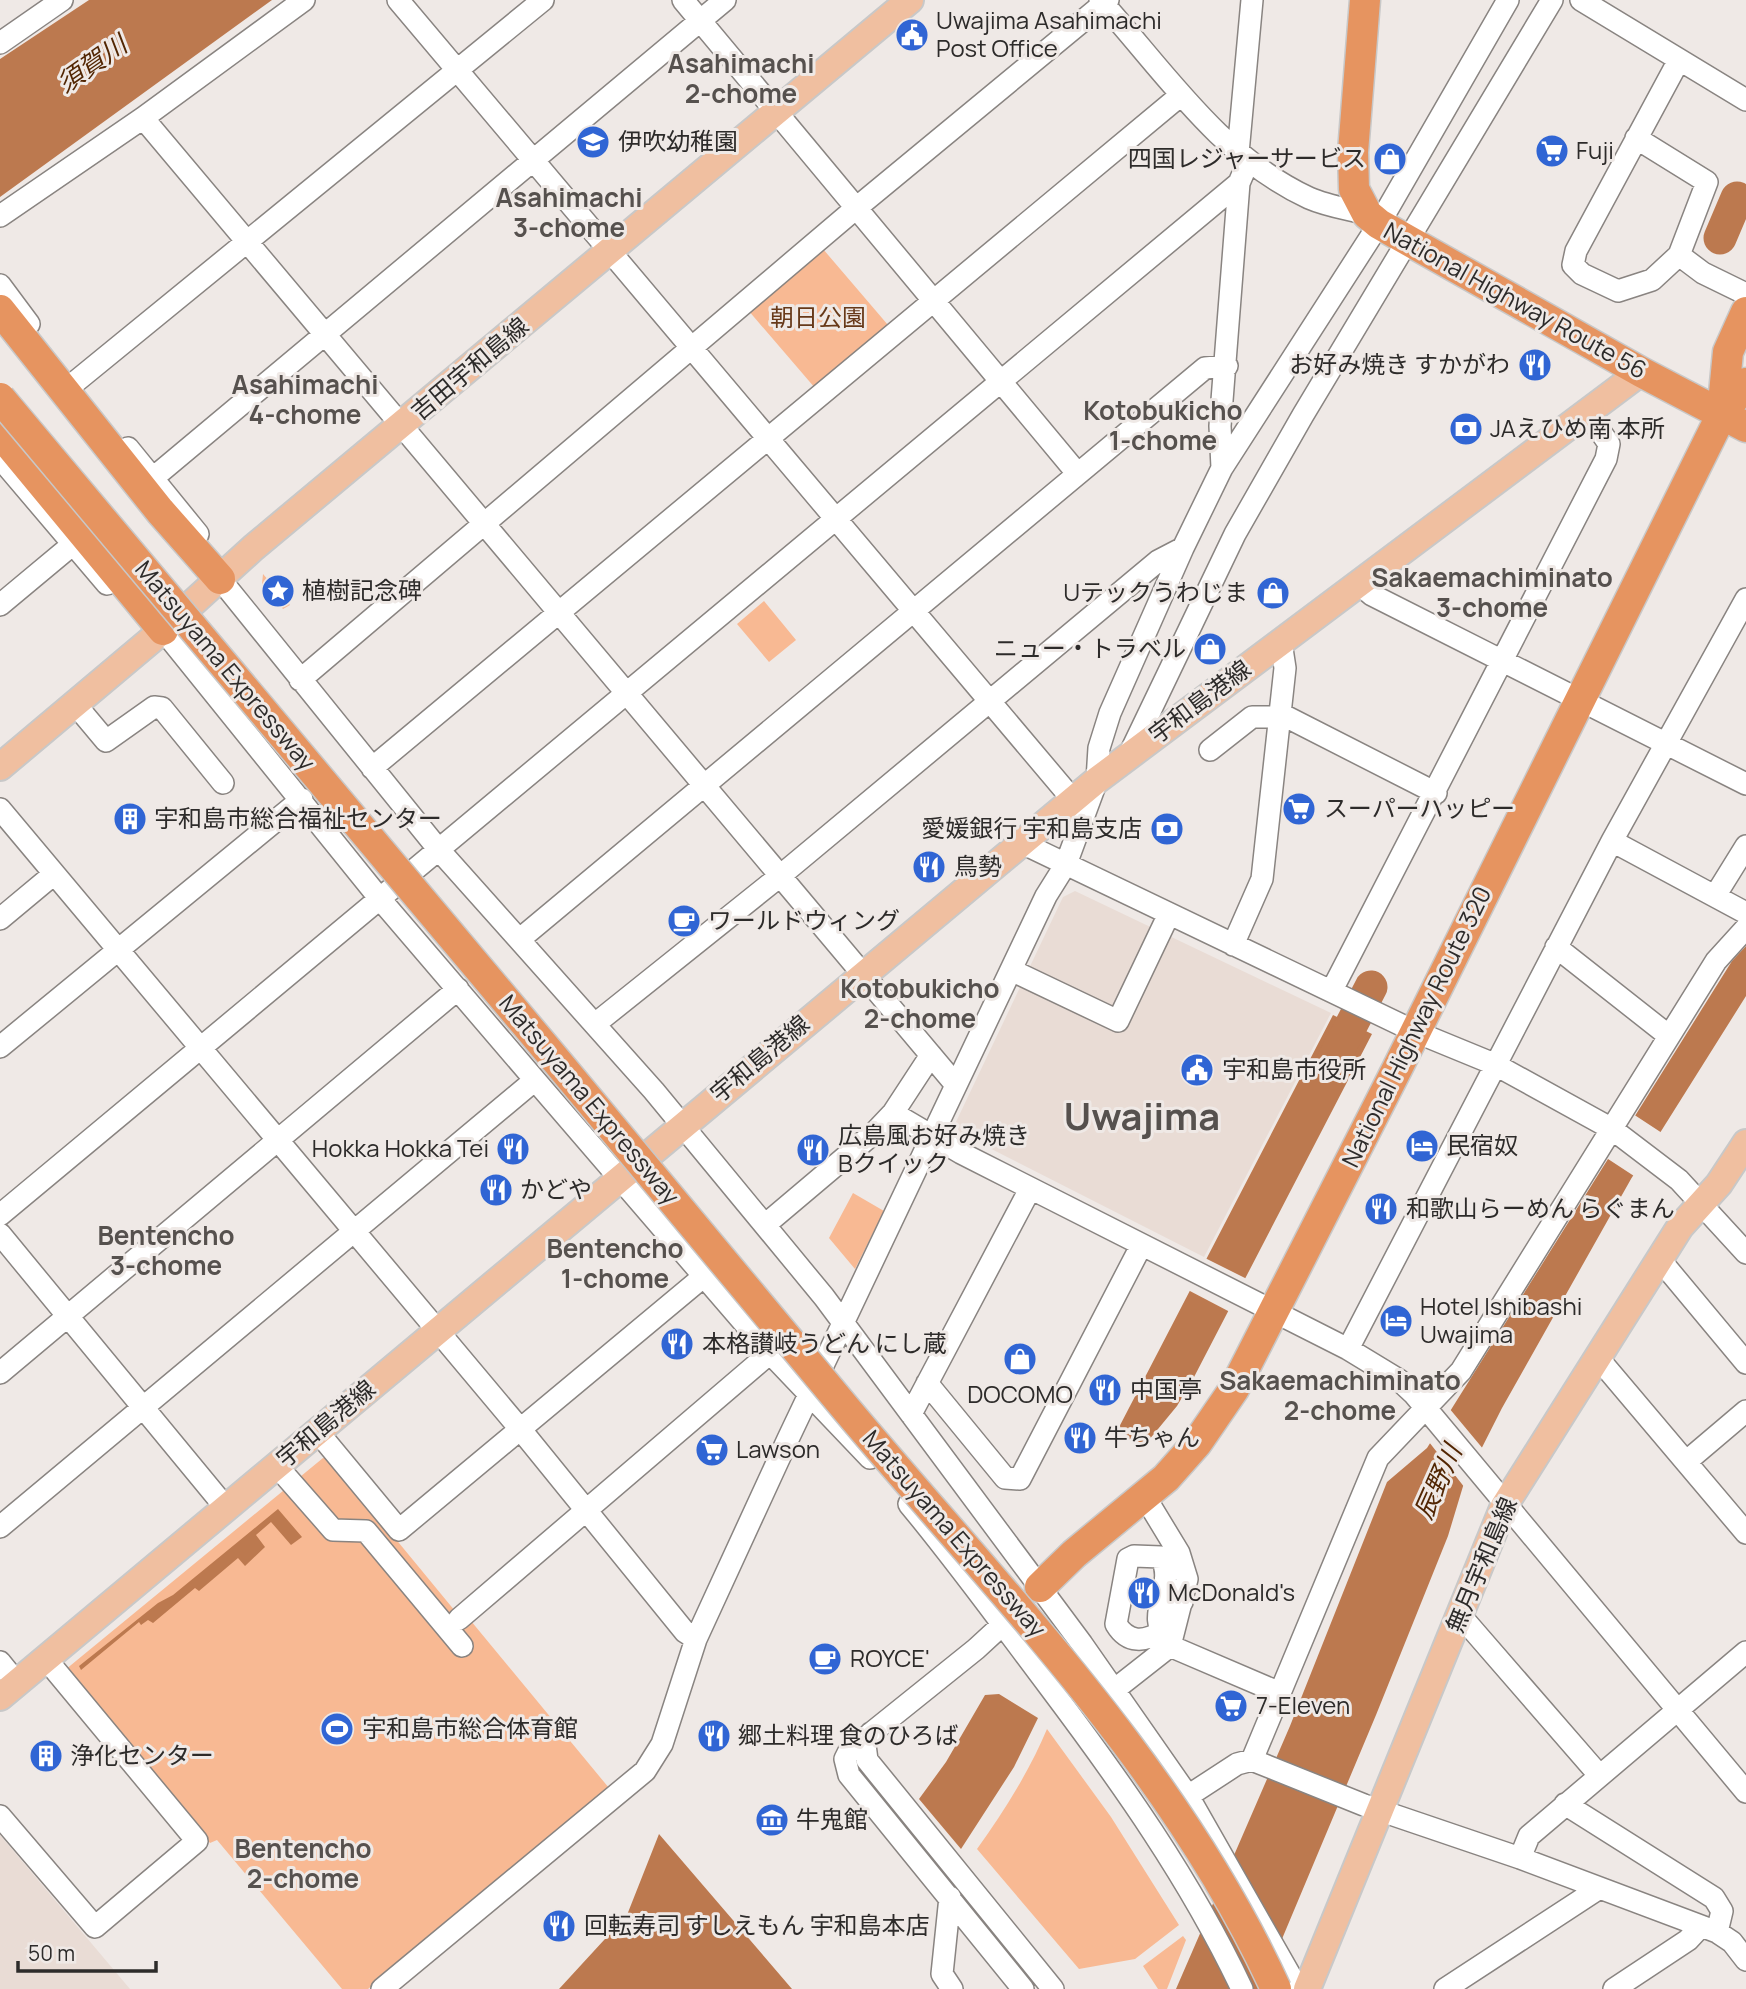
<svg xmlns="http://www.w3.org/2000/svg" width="1746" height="1989" viewBox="0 0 1746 1989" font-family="Manrope,'Noto Sans JP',sans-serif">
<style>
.built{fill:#e9dcd5}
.green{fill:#f8b993}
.water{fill:#bc794f}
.pier{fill:#efe9e6}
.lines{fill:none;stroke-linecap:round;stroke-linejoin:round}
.river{stroke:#bc794f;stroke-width:33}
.minor-casing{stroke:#898481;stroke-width:24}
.major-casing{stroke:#c8c8c8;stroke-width:30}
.highway-casing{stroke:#c8c8c8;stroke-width:33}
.minor{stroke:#fff;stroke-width:21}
.major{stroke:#f0bfa0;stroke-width:26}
.highway{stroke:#e69460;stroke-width:30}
.highway-bridge-casing{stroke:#c8c8c8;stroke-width:33;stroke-linecap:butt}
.highway-bridge{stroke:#e69460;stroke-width:30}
.labels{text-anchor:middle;stroke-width:6;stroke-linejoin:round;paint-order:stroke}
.poi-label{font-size:24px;fill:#2d2b2a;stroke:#efe9e6;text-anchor:start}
.street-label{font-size:24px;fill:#2d2b2a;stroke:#efe9e6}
.park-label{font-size:24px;fill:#673919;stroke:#efe9e6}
.water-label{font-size:26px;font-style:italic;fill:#522603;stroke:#efe9e6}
.neighbourhood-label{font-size:26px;font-weight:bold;fill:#56514e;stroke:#efe9e6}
.town-label{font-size:38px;font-weight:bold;fill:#56514e;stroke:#efe9e6}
</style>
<rect width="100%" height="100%" fill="#efe9e6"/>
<!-- built -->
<path class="built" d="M1075 891 1331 1013 1204 1257 960 1133 955 1124 1063 897Z
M0 1835 130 1989H0Z"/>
<!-- green -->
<path class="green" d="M823 249 888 325 815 388 748 310Z
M263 574 290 605 283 609 262 584Z
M764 601 796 640 769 662 737 624Z
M853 1193 884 1211 855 1269 829 1238Z
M323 1458H329L455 1611 471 1621 609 1788 368 1989H342L217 1840 210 1843 65 1670Z
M1047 1729 1111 1817 1179 1925 1135 1959 1079 1969 977 1849C1004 1811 1029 1772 1047 1729Z
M1183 1936 1186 1940 1167 1989H1158L1143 1966Z"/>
<!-- water -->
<path class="water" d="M89 0H272L0 197V59Z
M1746 946V996L1631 1179 1502 1408 1464 1483 1448 1536 1376 1715 1261 1989H1176L1290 1726 1387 1482 1427 1448 1732 961Z
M1333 1015 1372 1034 1193 1379 1177 1406 1144 1446 1116 1433Z
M278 1509 302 1537 291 1545 271 1522 256 1535 265 1547 245 1566 238 1558 199 1591 195 1588 153 1623 148 1620 141 1625 139 1622 81 1670 79 1666 158 1603 173 1595Z
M999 1694 1038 1718 1014 1767 961 1849 919 1799 946 1762 985 1695Z
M659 1834 792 1989H559L627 1915Z"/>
<!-- pier -->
<path class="pier" d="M1633 1114 1662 1133 1634 1176 1605 1157Z
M1205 1258 1247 1279 1230 1312 1188 1290Z
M1449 1408 1484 1450 1465 1488 1429 1442Z"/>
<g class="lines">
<!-- river -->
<path class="river" d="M1720 238 1737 198
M1332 1062 1371 987"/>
<defs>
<path id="minor" d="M398 0 1073 800
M683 0 1077 473
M1100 0C1164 71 1220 157 1309 198 1327 206 1348 209 1367 214
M1581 0 1746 100
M0 43 62 0
M1679 60 1576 251 1573 265 1582 274 1618 291 1652 280 1679 255 1703 273 1746 294
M143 118 956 1085
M1636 138 1707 182 1679 255
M1238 153 1252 0
M0 216 143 118 304 0
M0 285 29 324
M74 383 543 0
M128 448 198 534
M0 458 107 584
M1222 468 1220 426 1239 183
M153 478 725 0
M214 566 220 579 439 850 654 1091 824 1297 1082 1644 1188 1796 1298 1989
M1359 584 1372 595 1746 784
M0 605 72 545
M152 623 163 630 380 899 535 1080 770 1353 870 1458
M300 680 855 209 1108 0
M75 704 106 741 154 707 162 708 223 783
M1281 714 1436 793
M1210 750 1252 717H1280
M1129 755 1235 534 1303 415 1552 0
M372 768 1181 95
M0 809 521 1430 685 1632 696 1639
M1612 841 1746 913
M1020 842 1416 1032 1494 1064 1612 1129 1679 1180 1746 1253
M1715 896 1746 846
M0 919 54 874
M520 939 1205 368 1227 366
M1233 945 1262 879 1285 668 1281 642
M1556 947 1669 1036
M1011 970 1118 1021 1169 914
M1332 990 1606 459 1609 444 1587 412
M595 1024 780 876 1158 561 1183 548
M0 1047 302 799
M893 1113 961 1153 1348 1349 1399 1380 1414 1394 1746 1792
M0 1215 1239 183 1248 162
M766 1224 875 1132 893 1113 931 1055
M0 1234 226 1508
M1657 1265 1666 1267 1746 1363
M1348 1349 1612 841 1746 599
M1598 1358 1746 1533
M0 1373 458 989
M927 1383 1005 1478 1020 1479 1141 1246
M911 1414 1030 1189
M317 1431 399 1530 703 1277
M1687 1461 1746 1411
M276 1465 333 1530 366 1531 462 1646
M909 1504C958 1563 1002 1624 1048 1685 1121 1782 1190 1879 1242 1989
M0 1527 535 1080
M1182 1602 1162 1631C1145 1642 1128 1644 1116 1624L1128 1559 1134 1556 1161 1557C1178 1587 1141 1613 1170 1646L1280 1693
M1014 1614 976 1649 849 1751 845 1759 849 1775 1023 1989
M1460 1615 1599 1775
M459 1619 770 1353
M0 1662 17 1683
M1114 1690 1170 1646 1187 1579 1179 1553 1145 1497
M871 1733 865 1745 867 1760 1053 1989
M1252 1760 1378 1458 1461 1371 1716 961 1746 928
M1188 1796 1237 1764 1252 1760 1364 1805 1520 1858 1717 1932 1732 1942 1746 1960
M1565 1804 1714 1898 1722 1911 1717 1932
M0 1816 95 1927 197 1841 46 1659
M1520 1858 1529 1836 1746 1652
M950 1897 942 1974 952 1989
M382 1989 645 1771 662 1744 696 1639 788 1439 1046 896 1066 864 1097 780 1099 748 1110 713 1183 548 1222 468 1379 224 1508 0
M1445 1989 1598 1889
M1614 1989 1688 1940 1701 1926"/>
<path id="major" d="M0 767 163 630 253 548 910 0
M0 1697 1097 780 1641 372
M1307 1989 1504 1506 1680 1227 1719 1184 1746 1143"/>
<path id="highway" d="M1365 0 1353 152 1354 189 1367 214 1379 224 1641 372 1746 427
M0 310 160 511 220 579
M1722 414 1728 352 1746 312
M0 433 163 630
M1040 1587 1074 1554 1166 1478 1197 1443 1234 1389 1397 1069 1722 414 1746 383"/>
</defs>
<!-- minor casing -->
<use href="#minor" class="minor-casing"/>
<!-- major casing -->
<use href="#major" class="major-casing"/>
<!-- highway casing -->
<use href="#highway" class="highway-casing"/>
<!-- minor -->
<use href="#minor" class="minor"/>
<!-- major -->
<use href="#major" class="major"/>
<!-- highway -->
<use href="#highway" class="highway"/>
<defs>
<path id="highway-bridge" d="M0 398C279 731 560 1063 837 1398 995 1588 1172 1762 1276 1989"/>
</defs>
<!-- highway-bridge casing -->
<use href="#highway-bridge" class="highway-bridge-casing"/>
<!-- highway-bridge -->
<use href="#highway-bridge" class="highway-bridge"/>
</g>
<!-- icons -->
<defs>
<symbol id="civic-disc" viewBox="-11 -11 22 22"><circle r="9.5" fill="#3065d4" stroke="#efe9e6"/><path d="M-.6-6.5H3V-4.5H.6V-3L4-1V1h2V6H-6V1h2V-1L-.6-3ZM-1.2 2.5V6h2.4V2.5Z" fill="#fff"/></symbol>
<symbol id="school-disc" viewBox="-11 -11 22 22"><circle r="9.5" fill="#3065d4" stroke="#efe9e6"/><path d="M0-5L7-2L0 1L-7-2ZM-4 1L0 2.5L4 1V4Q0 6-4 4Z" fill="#fff"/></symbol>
<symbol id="supermarket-disc" viewBox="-11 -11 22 22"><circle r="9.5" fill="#3065d4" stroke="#efe9e6"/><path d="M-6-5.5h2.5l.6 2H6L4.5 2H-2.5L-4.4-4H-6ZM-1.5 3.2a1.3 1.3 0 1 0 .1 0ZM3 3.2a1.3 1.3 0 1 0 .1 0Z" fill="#fff"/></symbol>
<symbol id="shop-disc" viewBox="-11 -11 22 22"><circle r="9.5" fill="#3065d4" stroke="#efe9e6"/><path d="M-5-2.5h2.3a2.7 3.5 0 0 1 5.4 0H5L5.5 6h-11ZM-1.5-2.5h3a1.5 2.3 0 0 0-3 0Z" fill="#fff"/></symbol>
<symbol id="restaurant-disc" viewBox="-11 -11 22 22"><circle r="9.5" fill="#3065d4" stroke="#efe9e6"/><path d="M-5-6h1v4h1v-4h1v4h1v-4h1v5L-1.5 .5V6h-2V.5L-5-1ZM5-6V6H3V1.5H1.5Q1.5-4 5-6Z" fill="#fff"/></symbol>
<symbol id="bank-disc" viewBox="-11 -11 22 22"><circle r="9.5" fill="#3065d4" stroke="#efe9e6"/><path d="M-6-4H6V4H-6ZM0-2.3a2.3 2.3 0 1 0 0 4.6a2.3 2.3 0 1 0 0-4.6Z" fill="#fff"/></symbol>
<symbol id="sight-disc" viewBox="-11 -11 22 22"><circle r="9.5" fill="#3065d4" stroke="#efe9e6"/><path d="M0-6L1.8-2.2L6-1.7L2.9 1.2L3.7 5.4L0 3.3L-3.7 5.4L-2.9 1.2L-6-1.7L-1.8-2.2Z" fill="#fff"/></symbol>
<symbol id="building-disc" viewBox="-11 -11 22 22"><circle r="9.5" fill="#3065d4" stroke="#efe9e6"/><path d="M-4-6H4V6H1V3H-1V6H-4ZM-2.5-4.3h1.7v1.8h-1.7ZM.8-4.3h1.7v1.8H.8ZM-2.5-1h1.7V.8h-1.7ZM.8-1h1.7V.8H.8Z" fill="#fff"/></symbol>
<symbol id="cafe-disc" viewBox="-11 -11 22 22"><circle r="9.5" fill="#3065d4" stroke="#efe9e6"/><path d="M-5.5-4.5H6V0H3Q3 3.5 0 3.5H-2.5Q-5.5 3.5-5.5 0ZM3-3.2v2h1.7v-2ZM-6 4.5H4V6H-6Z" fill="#fff"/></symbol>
<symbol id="hotel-disc" viewBox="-11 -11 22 22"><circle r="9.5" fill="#3065d4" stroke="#efe9e6"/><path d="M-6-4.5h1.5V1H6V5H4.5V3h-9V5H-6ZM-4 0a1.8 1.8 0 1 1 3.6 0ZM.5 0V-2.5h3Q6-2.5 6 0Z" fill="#fff"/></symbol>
<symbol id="stadium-disc" viewBox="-11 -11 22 22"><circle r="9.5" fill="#3065d4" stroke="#efe9e6"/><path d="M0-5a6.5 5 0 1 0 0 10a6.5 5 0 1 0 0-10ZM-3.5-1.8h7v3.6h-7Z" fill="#fff"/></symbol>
<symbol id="museum-disc" viewBox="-11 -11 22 22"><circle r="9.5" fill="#3065d4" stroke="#efe9e6"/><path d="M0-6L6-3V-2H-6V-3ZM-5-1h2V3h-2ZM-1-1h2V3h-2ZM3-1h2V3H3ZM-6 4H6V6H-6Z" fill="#fff"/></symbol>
</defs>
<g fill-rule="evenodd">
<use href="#civic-disc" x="893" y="16" width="38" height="38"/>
<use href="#school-disc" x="574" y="123" width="38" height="38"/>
<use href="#supermarket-disc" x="1533" y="132" width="38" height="38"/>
<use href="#shop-disc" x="1371" y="140" width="38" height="38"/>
<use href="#restaurant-disc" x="1516" y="346" width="38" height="38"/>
<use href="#bank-disc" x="1447" y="410" width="38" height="38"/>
<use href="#sight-disc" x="259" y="572" width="38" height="38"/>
<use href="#shop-disc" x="1254" y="574" width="38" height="38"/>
<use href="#shop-disc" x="1191" y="630" width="38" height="38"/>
<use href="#supermarket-disc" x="1280" y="790" width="38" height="38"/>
<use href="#building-disc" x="111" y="800" width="38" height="38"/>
<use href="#bank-disc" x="1148" y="810" width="38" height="38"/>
<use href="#restaurant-disc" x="910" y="848" width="38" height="38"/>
<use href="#cafe-disc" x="665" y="902" width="38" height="38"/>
<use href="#civic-disc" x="1178" y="1051" width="38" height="38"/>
<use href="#hotel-disc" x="1403" y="1127" width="38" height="38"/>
<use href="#restaurant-disc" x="494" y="1130" width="38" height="38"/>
<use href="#restaurant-disc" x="794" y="1131" width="38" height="38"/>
<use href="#restaurant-disc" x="477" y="1171" width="38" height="38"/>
<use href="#restaurant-disc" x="1362" y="1190" width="38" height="38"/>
<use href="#hotel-disc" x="1377" y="1302" width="38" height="38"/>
<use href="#restaurant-disc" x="658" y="1325" width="38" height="38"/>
<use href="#shop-disc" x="1001" y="1340" width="38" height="38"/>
<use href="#restaurant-disc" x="1086" y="1371" width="38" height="38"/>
<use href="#restaurant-disc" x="1061" y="1419" width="38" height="38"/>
<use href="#supermarket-disc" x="693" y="1431" width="38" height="38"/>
<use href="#restaurant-disc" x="1125" y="1574" width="38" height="38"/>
<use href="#cafe-disc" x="806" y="1640" width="38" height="38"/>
<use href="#supermarket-disc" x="1212" y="1687" width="38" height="38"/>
<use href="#stadium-disc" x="318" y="1710" width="38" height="38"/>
<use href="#restaurant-disc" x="695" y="1717" width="38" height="38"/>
<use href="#building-disc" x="27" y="1737" width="38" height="38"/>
<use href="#museum-disc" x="753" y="1801" width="38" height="38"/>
<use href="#restaurant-disc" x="540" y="1907" width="38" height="38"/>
</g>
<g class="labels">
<!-- poi labels -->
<g class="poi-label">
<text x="936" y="29">Uwajima Asahimachi<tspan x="936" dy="28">Post Office</tspan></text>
<text x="618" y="150">伊吹幼稚園</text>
<text x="1576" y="159">Fuji</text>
<text x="1366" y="167" text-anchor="end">四国レジャーサービス</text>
<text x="1510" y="373" text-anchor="end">お好み焼き すかがわ</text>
<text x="1490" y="437">JAえひめ南 本所</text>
<text x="302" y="599">植樹記念碑</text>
<text x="1248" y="601" text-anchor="end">Uテックうわじま</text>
<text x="1186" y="657" text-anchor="end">ニュー・トラベル</text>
<text x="1324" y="817">スーパーハッピー</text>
<text x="154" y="827">宇和島市総合福祉センター</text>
<text x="1142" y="837" text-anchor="end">愛媛銀行 宇和島支店</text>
<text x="954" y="875">鳥勢</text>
<text x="708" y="929">ワールドウィング</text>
<text x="1222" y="1078">宇和島市役所</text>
<text x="838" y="1144">広島風お好み焼き<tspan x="838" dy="28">Bクイック</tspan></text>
<text x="1446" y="1154">民宿奴</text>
<text x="489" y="1157" text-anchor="end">Hokka Hokka Tei</text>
<text x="520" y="1198">かどや</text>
<text x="1406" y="1217">和歌山らーめん らぐまん</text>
<text x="1420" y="1315">Hotel Ishibashi<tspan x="1420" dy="28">Uwajima</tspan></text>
<text x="702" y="1352">本格讃岐うどん にし蔵</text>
<text x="1130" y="1398">中国亭</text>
<text x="1020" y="1403" text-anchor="middle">DOCOMO</text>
<text x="1104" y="1446">牛ちゃん</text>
<text x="736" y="1458">Lawson</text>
<text x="1168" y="1601">McDonald's</text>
<text x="850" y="1667">ROYCE'</text>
<text x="1256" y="1714">7-Eleven</text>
<text x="362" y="1737">宇和島市総合体育館</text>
<text x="738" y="1744">郷土料理 食のひろば</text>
<text x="70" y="1764">浄化センター</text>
<text x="796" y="1828">牛鬼館</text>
<text x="584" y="1934">回転寿司 すしえもん 宇和島本店</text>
</g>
<!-- street labels -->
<g class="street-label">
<text transform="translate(1515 301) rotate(29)" y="8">National Highway Route 56</text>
<text transform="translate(470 369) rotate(-40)" y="8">吉田宇和島線</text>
<text transform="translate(225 666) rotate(50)" y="8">Matsuyama Expressway</text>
<text transform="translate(1200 702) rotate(-37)" y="8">宇和島港線</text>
<text transform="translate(1417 1027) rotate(-64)" y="8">National Highway Route 320</text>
<text transform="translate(760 1059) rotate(-40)" y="8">宇和島港線</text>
<text transform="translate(589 1100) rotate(50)" y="8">Matsuyama Expressway</text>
<text transform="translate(326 1424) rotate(-40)" y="8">宇和島港線</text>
<text transform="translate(954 1534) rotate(49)" y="8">Matsuyama Expressway</text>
<text transform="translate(1482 1565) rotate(-67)" y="8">無月宇和島線</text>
</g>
<!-- park labels -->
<g class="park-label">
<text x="818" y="326">朝日公園</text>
</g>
<!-- water labels -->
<g class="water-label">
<text transform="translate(92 64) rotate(-35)" y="9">須賀川</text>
<text transform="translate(1438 1482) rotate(-66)" y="9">辰野川</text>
</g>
<!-- neighbourhood labels -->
<g class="neighbourhood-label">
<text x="741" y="73">Asahimachi<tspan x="741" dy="30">2-chome</tspan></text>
<text x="569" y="207">Asahimachi<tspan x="569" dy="30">3-chome</tspan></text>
<text x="305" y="394">Asahimachi<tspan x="305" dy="30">4-chome</tspan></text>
<text x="1163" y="420">Kotobukicho<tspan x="1163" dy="30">1-chome</tspan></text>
<text x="1492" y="587">Sakaemachiminato<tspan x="1492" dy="30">3-chome</tspan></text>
<text x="920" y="998">Kotobukicho<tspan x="920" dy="30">2-chome</tspan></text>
<text x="166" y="1245">Bentencho<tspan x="166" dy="30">3-chome</tspan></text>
<text x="615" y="1258">Bentencho<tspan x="615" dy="30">1-chome</tspan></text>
<text x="1340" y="1390">Sakaemachiminato<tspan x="1340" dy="30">2-chome</tspan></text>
<text x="303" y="1858">Bentencho<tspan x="303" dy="30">2-chome</tspan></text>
</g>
<!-- town labels -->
<g class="town-label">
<text x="1142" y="1130">Uwajima</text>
</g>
</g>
<!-- scale -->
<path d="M18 1961v10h138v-10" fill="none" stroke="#2d2b2a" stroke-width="3.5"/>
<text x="28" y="1961" font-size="21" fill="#2d2b2a" stroke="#efe9e6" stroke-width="5" paint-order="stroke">50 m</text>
</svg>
